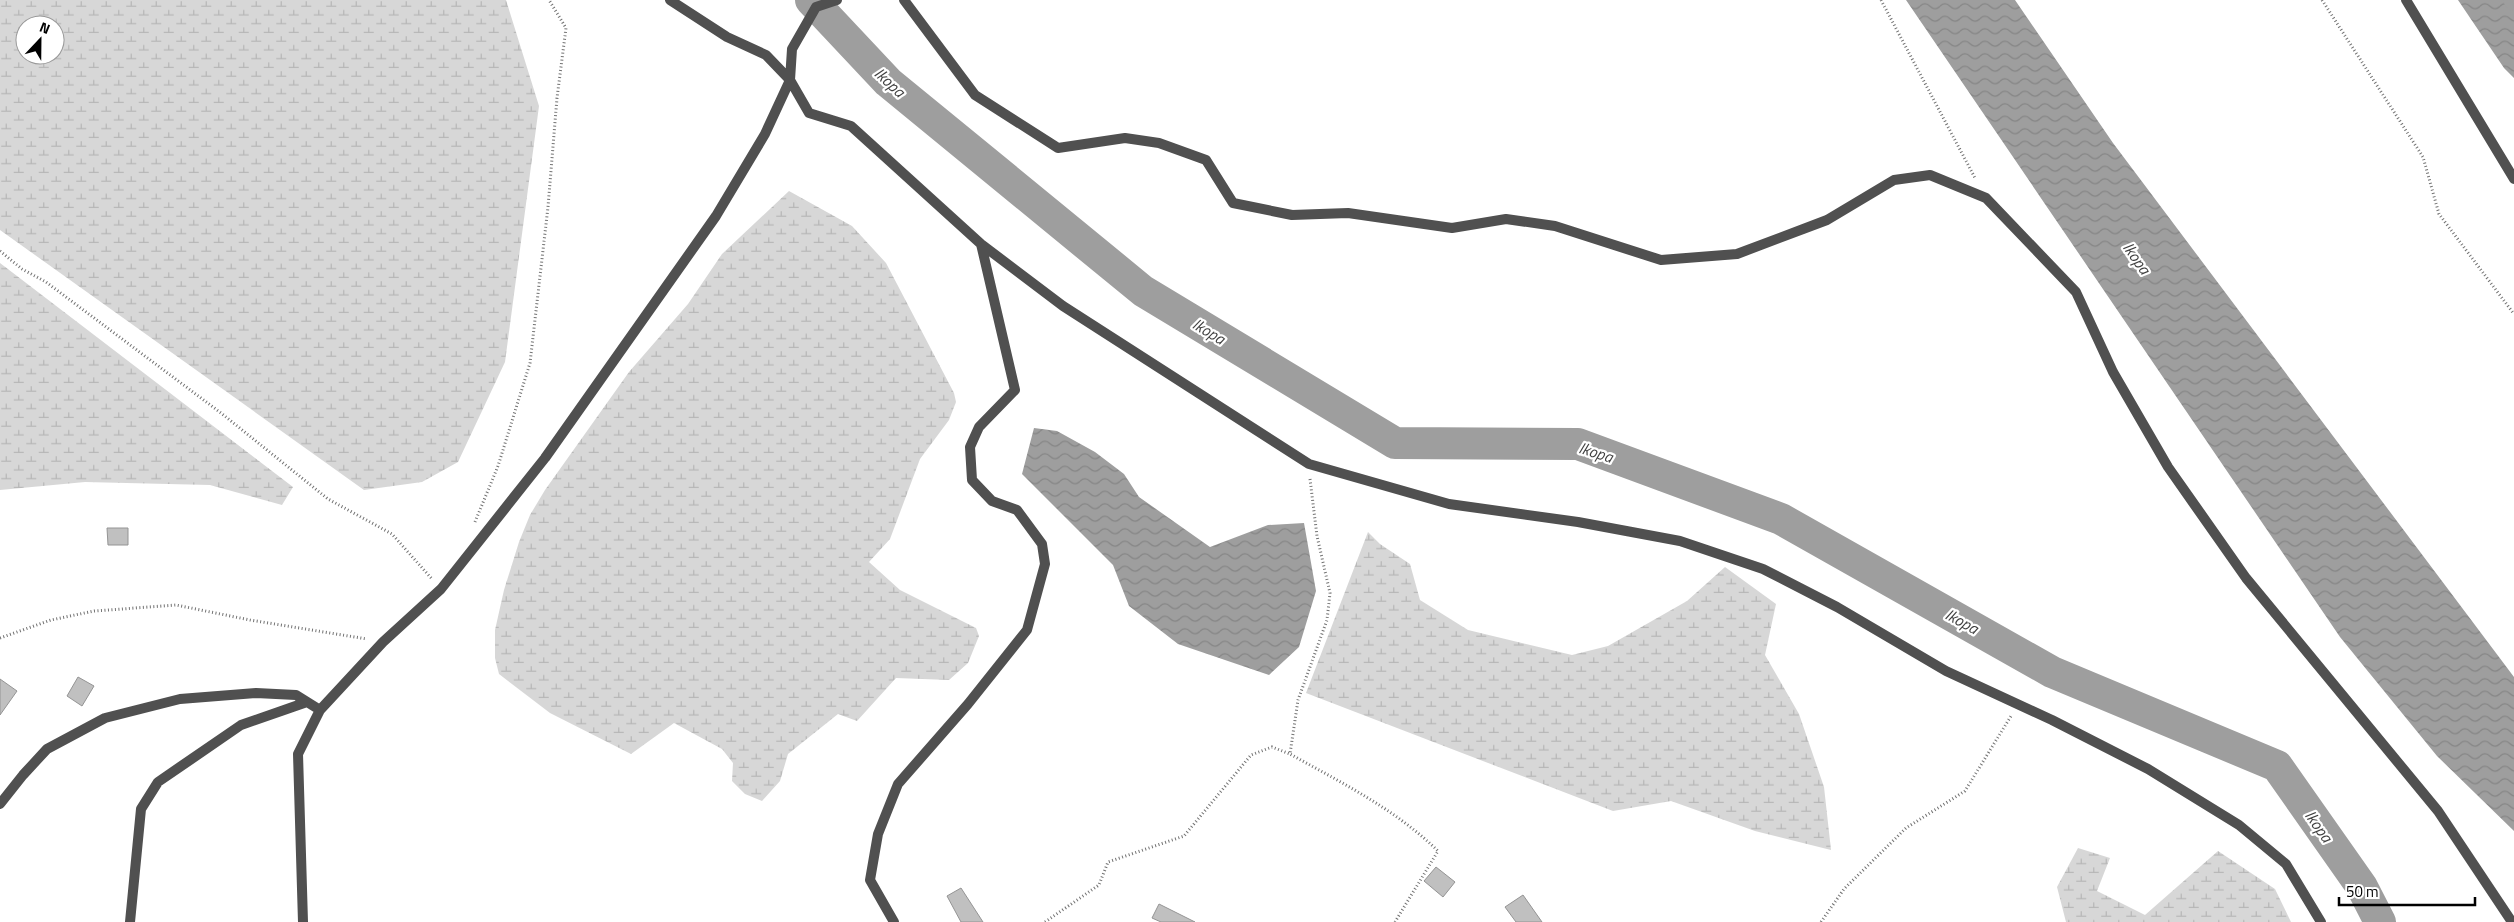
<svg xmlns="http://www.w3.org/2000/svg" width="2514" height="922" viewBox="0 0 2514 922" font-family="'Titillium Web',sans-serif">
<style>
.wetland{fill:url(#wetland-marsh);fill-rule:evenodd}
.water{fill:url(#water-waves)}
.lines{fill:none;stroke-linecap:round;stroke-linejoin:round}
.canal{stroke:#9e9e9e;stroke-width:19}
.river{stroke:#9e9e9e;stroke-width:32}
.building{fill:#c0c0c0;stroke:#949494}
.path{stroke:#727272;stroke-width:3;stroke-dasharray:1 2.5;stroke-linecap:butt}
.street{stroke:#505050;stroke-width:10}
.labels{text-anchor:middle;stroke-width:4.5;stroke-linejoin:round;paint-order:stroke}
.water-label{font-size:16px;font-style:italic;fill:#3f3f3f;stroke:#fff}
</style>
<defs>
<pattern id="wetland-marsh" width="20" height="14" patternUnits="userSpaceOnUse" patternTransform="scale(1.25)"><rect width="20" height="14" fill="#d7d7d7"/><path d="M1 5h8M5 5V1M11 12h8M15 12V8" fill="none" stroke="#b7b7b7"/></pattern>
<pattern id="water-waves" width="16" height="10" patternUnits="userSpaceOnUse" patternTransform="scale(1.25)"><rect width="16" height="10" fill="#9e9e9e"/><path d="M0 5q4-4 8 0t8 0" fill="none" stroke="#868686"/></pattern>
</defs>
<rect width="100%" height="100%" fill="#fff"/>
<!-- wetland -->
<path class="wetland" d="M0 0H506L539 106 505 362 458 462 422 482 364 490 0 230ZM25 25H55V55H25Z
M789 191 852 226 886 263 954 393 956 402 949 420 920 459 890 539 869 562 900 590 976 628 979 636 968 663 949 680 896 678 857 721 838 714 788 754 780 781 762 801 745 794 732 781 733 763 722 749 674 723 631 754 550 713 499 674 495 658V630L504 590 519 542 530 515 545 490 629 372 688 304 722 254Z
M0 263 293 487 282 505 210 485 85 482 0 490Z
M1368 532 1380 544 1410 564 1420 600 1468 630 1572 655 1608 646 1687 601 1725 567 1776 604 1765 655 1799 714 1824 787 1831 850 1755 831 1671 801 1613 811 1306 693Z
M2078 848 2110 858 2097 891 2145 915 2218 851 2275 889 2291 922H2066L2057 887Z"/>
<!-- water -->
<path class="water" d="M1906 0H2015L2113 143 2514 677V831L2437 756 2340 637Z
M2458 0H2508L2514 6V78L2504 68Z
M1034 428 1057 431 1095 452 1124 474 1139 497 1210 547 1268 525 1304 523 1316 591 1299 647 1269 675 1178 644 1129 606 1113 565 1022 474Z"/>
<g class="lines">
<!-- canal -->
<path class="canal" d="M2513 0 2514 1"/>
<!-- river -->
<path class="river" d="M811 0 888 82 1143 291 1395 443 1578 444 1781 519 2052 672 2277 766 2362 887 2380 922"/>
</g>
<!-- building -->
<path class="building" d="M107 528H128V545H108Z
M78 677 94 686 82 706 67 696Z
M0 679 17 691 0 715Z
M1436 867 1455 882 1443 897 1424 881Z
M961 888 983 922H961L947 896Z
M1523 895 1542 922H1516L1505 907Z
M1159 904 1195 922H1161L1152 918Z"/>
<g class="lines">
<!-- path -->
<path class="path" d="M1881 0 1975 178
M2322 0 2423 157 2439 214 2514 314
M0 251 22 269 46 282 221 413 328 499 392 534 432 579
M1310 479 1317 536 1330 593 1327 620 1298 700 1290 754C1342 783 1395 809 1438 851L1395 922
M475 522 498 466 530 363 548 207 557 98 566 28 549 0
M0 638 51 620 94 611 176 605 250 620 367 639
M1045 922 1099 885 1108 862 1184 836 1251 755 1272 747 1290 754
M1821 922 1844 889 1906 828 1965 791 2011 716"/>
<!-- street -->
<path class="street" d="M670 0 727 37 766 55 790 80 809 113 851 126 981 244 1063 306 1309 464 1449 504 1578 522 1680 541 1763 569 1837 607 1946 671 2052 720 2148 769 2239 825 2286 864 2321 922
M904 0 975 95 1058 148 1125 138 1159 143 1206 160 1233 203 1292 215 1348 213 1452 228 1506 219 1555 226 1661 260 1737 254 1827 220 1894 180 1930 175 1986 198 2076 292 2113 372 2168 467 2246 578 2438 811 2512 922
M2406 0 2514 179
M0 804 23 775 47 749 105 718 180 699 256 693 296 695 320 710
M130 922 141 809 158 782 241 725 307 702
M303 922 298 754 320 710 383 642 441 589 545 458 716 216 765 134 790 80 792 49 816 7 837 0
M894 922 870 880 878 834 898 784 968 704 1027 630 1045 564 1042 544 1017 510 992 501 972 480 970 447 979 427 1015 390 981 244"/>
</g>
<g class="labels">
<!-- water labels -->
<g class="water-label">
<text transform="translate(890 82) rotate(43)" y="6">Ikopa</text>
<text transform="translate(2137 258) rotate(55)" y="6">Ikopa</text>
<text transform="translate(1209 331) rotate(31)" y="6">Ikopa</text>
<text transform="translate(1596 452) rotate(18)" y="6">Ikopa</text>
<text transform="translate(1962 621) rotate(29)" y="6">Ikopa</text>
<text transform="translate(2319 826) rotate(55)" y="6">Ikopa</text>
</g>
</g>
<!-- north arrow -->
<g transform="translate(40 40) rotate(22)"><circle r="24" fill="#ffffff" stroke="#999999"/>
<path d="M0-4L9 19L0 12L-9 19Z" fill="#000000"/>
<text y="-8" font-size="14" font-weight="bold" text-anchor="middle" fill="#000000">N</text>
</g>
<!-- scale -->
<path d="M2339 897v8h136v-8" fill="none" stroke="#000000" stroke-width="2.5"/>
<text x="2346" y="897" font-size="15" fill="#000000" stroke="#ffffff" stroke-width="4" paint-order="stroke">50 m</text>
</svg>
